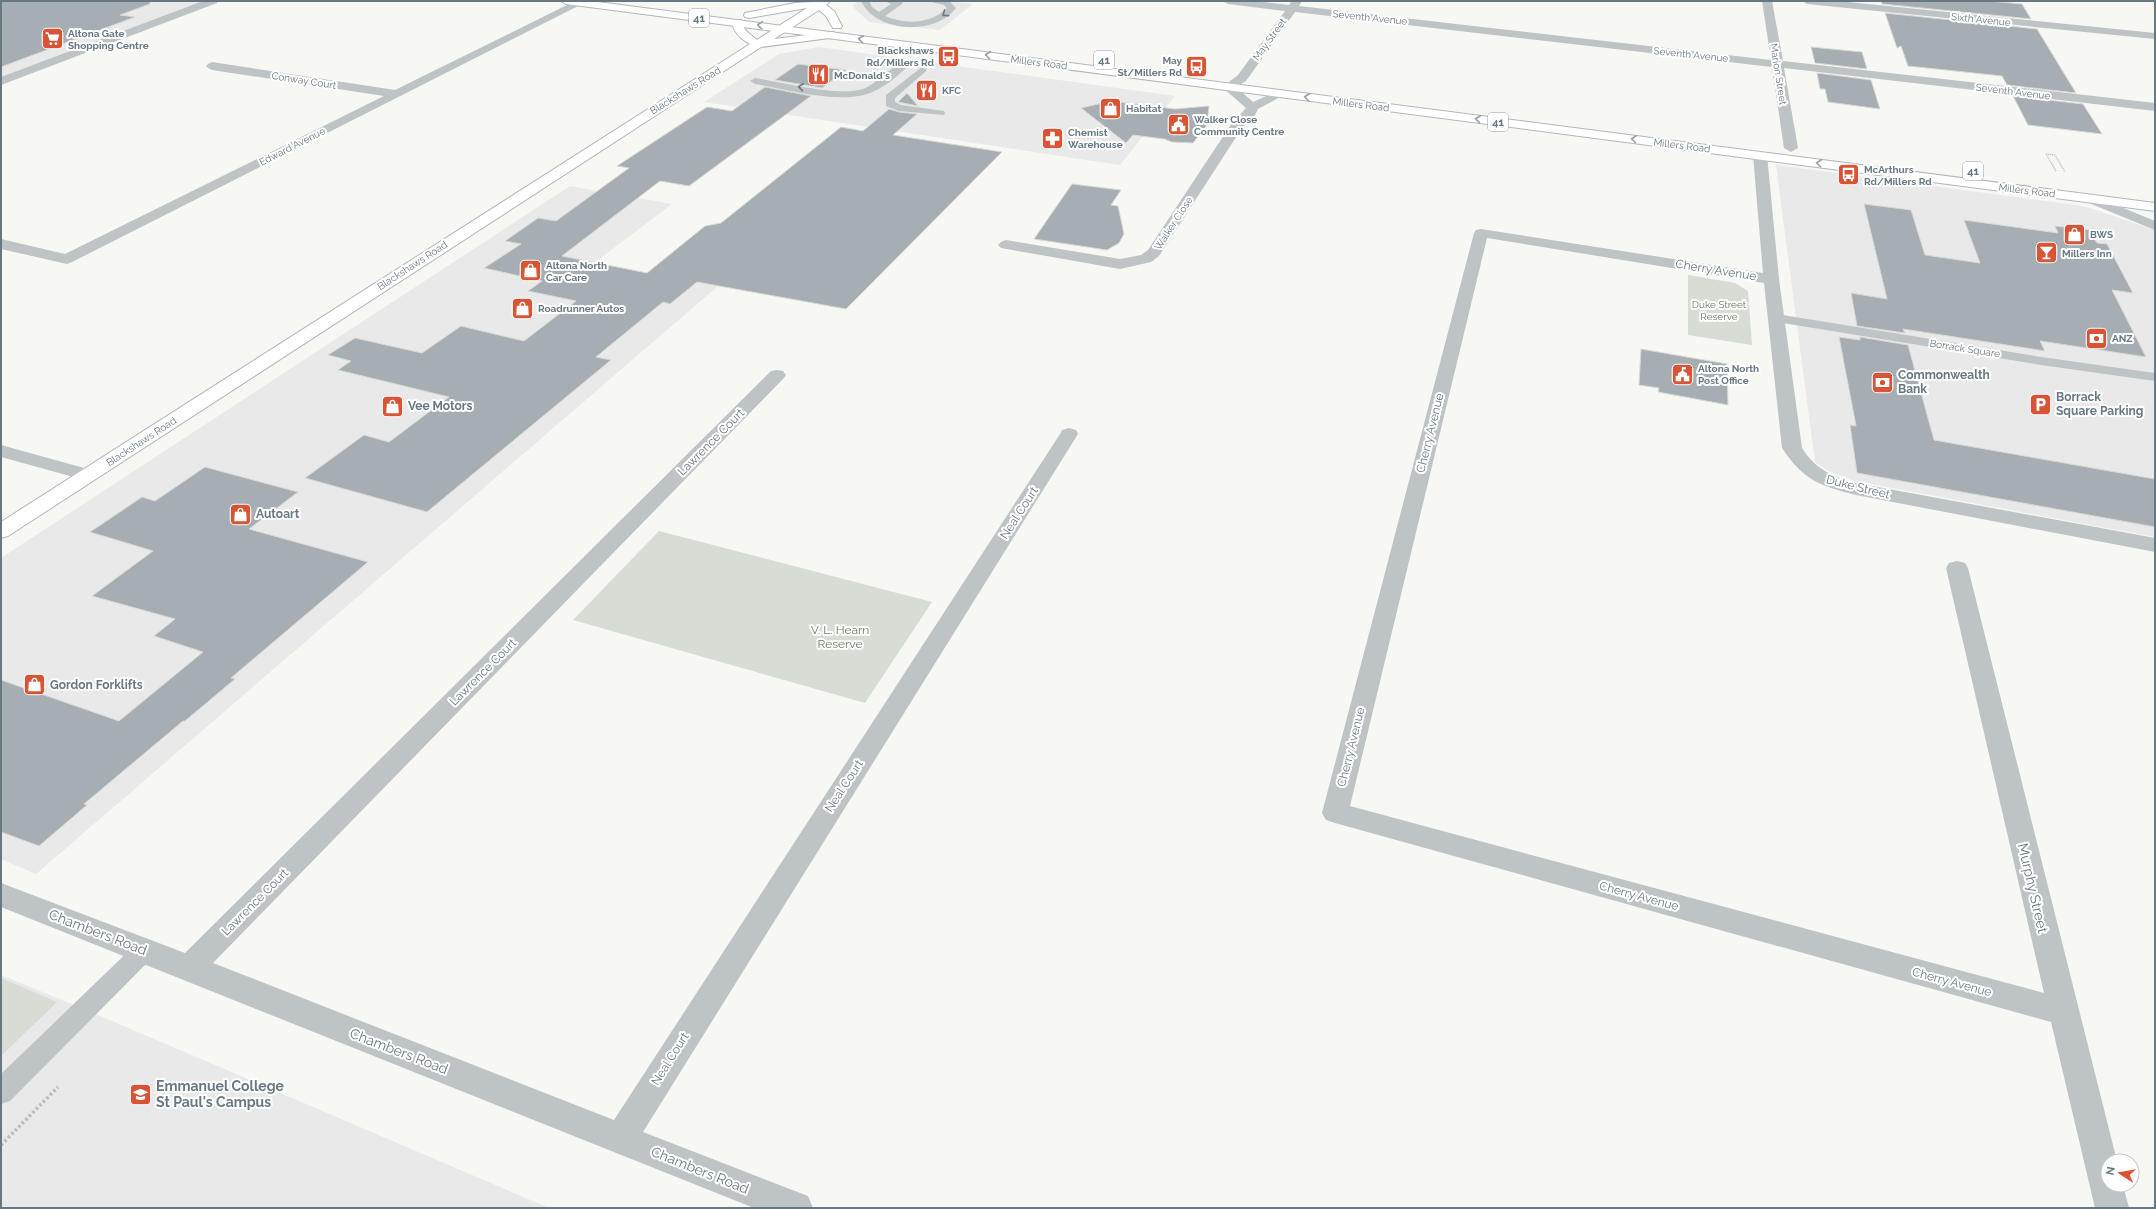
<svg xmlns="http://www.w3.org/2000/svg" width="2156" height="1209" viewBox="0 0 2156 1209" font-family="Raleway,sans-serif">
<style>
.built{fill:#e8e9e8}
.green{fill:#d7dcd4}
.building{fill:#a6aeb3;stroke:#d9d9d7}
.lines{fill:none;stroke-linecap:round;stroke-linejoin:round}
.secondary-casing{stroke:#b1b7bb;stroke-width:2}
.primary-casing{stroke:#b2b7ba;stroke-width:2}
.path-far1{stroke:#b9bcbe;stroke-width:1.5;stroke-dasharray:1 1;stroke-linecap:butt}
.path{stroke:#b9bcbe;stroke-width:3.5;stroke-dasharray:2.5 2.5;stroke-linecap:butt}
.lane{fill:#bec3c6;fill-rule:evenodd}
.street{fill:#bec3c6;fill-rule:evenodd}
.secondary{fill:#fff;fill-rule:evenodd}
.primary{fill:#fff;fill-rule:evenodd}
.oneway{stroke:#687883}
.oneway2{stroke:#95a0a8}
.labels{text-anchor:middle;stroke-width:4;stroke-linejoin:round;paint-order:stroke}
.far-street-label{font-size:10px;fill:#687883;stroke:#fff}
.far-poi-label{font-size:10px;font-weight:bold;fill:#687883;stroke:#fff;text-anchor:start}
.far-park-label{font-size:10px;fill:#6b7b67;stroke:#fff}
.shield{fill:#fff;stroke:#95a0a8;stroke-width:1}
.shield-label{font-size:11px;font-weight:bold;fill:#687883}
.street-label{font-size:12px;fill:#687883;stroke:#fff}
.poi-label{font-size:12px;font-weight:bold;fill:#687883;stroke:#fff;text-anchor:start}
.park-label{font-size:12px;fill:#6b7b67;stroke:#fff}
.near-street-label{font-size:14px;fill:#687883;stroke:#fff}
.near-poi-label{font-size:14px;font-weight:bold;fill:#687883;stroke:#fff;text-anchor:start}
</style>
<rect width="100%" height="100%" fill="#f7f7f4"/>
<!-- built -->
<path class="built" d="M1 1H206L1 77Z
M858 1H947L973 4 940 30 869 22 852 6Z
M819 47 1175 96 1120 165 704 102 779 54Z
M1776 165 2083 206 2155 230V537L1855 481 1828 471 1815 462Z
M570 186 672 204 594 263 718 286 36 874 1 859V558Z
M1 975 84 1009 549 1208H1Z"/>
<!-- green -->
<path class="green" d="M1688 275 1735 283 1748 291 1752 345 1688 335Z
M659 531 932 602 865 703 573 620Z
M1 978 57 1002 1 1056Z"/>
<!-- building -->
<path class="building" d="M1 1H150V4L120 15 135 17 1 67Z
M1881 1H1989L2022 4 2031 19 1882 4Z
M1885 13 2037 29 2076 93 2007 85 2002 76 1908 66 1901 46 1897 48Z
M1811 47 1862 52 1867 69 1815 63Z
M798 64 846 70 822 88 775 80Z
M1817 73 1871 80 1880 109 1828 102 1825 89H1820Z
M765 87 811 96 689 186 660 181 562 256 647 273 705 226 721 223 841 127 863 131 889 109 899 112 917 114 893 135 1002 152 846 309 697 282 670 304 663 302 596 357 611 360 427 512 305 478 364 435 389 442 449 397 338 370 351 361 328 355 355 338 422 353 461 326 524 341 576 301 528 291 542 281 484 268 521 244 505 241 538 218 556 221 629 168 617 166 707 107 732 111Z
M907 93 918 106 898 102Z
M2013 96 2083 104 2102 134 2028 125Z
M1111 101 1175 109 1209 106 1207 125 1193 143 1172 142 1164 139 1133 135 1126 143 1081 108Z
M1072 184 1121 190 1111 205 1118 206 1124 234 1119 243 1107 250 1034 239Z
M1864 204 1911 210 1925 255 1980 263 1964 220 2058 233 2055 226 2090 230 2097 243 2107 244 2133 293 2112 290 2146 357 2040 341 2045 351 1903 329 1905 333 1857 326 1851 293 1887 299Z
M1839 337 1860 340V337L1908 345 1934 440 2155 479V527L1857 473 1850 425 1856 426Z
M1641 349 1727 364 1728 405 1658 392 1659 388 1639 385Z
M205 467 298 492 249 529 368 562 231 678 235 679 185 721H183L84 804 87 805 39 846 1 832V680L119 721 203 652 154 636 175 619 92 596 153 551 90 532 142 497 155 501Z"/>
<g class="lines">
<defs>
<path id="secondary" d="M830 1 826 5 834 11 842 26 841 28H833L826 16 819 10 774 39 833 32 839 35 837 37 761 47 8 536 1 538V522L750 44C741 39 734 33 732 22L733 20H741L745 30 757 40 807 8 749 18 745 17 744 15 745 13 795 3Z"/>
<path id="primary" d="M561 1H590L2155 203V211L566 4Z"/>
</defs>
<!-- secondary casing -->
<use href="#secondary" class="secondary-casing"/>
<!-- primary casing -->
<use href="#primary" class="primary-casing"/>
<!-- path-far1 -->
<path class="path-far1" d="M2056 171 2046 154 2055 155 2065 172"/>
<!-- path -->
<path class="path" d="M1 1145 58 1087"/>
<!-- lane -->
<path class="lane" d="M861 1H869L872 7 879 12 891 4 885 1H903L902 4 885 16C907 25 930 24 947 8L944 5 927 1H949L956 8C935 36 876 33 861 1Z
M902 64 907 67 905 69C894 79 882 89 867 94 836 104 787 89 755 84L750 81 755 78C782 82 838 97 863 89 877 84 889 67 902 64Z
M922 67 927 70 925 72 895 98V102L901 105 944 111 945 113 944 115 899 111 886 106V95Z
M1776 314 2041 357 2155 373V381L2041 365 1771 321 1769 318 1771 315Z
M145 940 153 943 157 950 153 957 10 1101 1 1104V1074L137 943Z"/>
<!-- street -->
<path class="street" d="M203 1H218L217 3 1 85V77Z
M575 1H583L584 3 72 262 67 264 1 249V239L65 254 384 96 212 70 208 68 206 66 208 64 212 62 395 90Z
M1223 1H1256L1289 5 1292 1H1302L1299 6 1771 60 1762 1H1772L1783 61 2155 103V111L1784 68 1798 148 1791 152 1784 148 1772 67 1295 12 1246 81 1236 87 1253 102 1280 90 1286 94 1258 109 1255 115 1242 128 1159 256 1151 262 1120 269 1001 248 998 245 1001 242 1006 240 1120 259 1141 255 1148 250 1232 123 1246 108 1222 87 1238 75 1285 11 1228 4Z
M1802 1H1838L2155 33V39L1807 4Z
M1760 151 1767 155 1779 279 1802 448C1815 469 1833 477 1856 483L2155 538V552L1856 495C1820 486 1803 480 1782 448L1764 283 1487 238 1350 806 2044 993 1946 568 1949 563 1957 561 1965 563 1968 568 2117 1161H2108V1185H2123L2129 1208H2095L2051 1022 1335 823 1326 820 1322 813 1474 233 1476 230 1481 229 1763 273 1753 155Z
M2089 194 2155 221V230L2084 201 2082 198 2084 195Z
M777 370 783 371 786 375 783 379 213 963 614 1120 1060 434 1062 430 1069 428 1076 430 1078 434 643 1132 808 1196 813 1208H754L1 907V883L185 953 771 371Z
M1 445 95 471 98 475 95 479 88 481 1 457Z"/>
<!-- secondary -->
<use href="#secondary" class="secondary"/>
<!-- primary -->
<use href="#primary" class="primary"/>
</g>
<!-- one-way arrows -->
<defs><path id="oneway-chevron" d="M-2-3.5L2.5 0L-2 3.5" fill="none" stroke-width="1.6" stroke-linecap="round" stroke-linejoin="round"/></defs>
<g class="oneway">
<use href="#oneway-chevron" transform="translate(945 14) rotate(143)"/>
<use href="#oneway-chevron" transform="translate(801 87) rotate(-172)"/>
</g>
<g class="oneway2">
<use href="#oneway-chevron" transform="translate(760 25) rotate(-173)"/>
<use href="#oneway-chevron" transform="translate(861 39) rotate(-173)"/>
<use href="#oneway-chevron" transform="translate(988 55) rotate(-173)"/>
<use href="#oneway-chevron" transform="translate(1307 97) rotate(-173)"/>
<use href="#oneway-chevron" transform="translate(1478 119) rotate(-173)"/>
<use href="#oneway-chevron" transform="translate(1634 139) rotate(-173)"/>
<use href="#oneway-chevron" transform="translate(1819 163) rotate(-173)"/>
</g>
<!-- icons -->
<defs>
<symbol id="supermarket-square" viewBox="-11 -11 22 22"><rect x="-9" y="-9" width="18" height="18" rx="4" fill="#d85434" stroke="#fff"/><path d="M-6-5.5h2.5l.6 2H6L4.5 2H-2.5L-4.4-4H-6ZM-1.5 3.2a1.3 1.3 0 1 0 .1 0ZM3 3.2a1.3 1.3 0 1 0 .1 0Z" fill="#fff"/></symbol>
<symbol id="bus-square" viewBox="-11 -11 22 22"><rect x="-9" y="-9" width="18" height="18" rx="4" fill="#d85434" stroke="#fff"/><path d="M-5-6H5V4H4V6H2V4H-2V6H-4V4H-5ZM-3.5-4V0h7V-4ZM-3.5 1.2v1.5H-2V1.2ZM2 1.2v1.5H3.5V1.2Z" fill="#fff"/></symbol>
<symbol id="restaurant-square" viewBox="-11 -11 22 22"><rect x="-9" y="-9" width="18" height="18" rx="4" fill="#d85434" stroke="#fff"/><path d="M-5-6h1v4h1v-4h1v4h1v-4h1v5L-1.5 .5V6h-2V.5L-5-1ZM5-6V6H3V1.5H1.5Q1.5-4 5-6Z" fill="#fff"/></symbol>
<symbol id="shop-square" viewBox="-11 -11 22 22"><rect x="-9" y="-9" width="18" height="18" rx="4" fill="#d85434" stroke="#fff"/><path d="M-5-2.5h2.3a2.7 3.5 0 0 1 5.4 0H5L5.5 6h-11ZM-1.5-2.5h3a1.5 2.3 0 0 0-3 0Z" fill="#fff"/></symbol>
<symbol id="civic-square" viewBox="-11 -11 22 22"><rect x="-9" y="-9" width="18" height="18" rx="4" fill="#d85434" stroke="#fff"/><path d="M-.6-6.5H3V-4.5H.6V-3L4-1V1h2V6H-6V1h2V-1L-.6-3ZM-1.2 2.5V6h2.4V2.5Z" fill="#fff"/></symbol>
<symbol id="pharmacy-square" viewBox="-11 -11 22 22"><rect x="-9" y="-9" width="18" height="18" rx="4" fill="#d85434" stroke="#fff"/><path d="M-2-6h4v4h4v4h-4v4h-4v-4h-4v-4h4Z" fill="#fff"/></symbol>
<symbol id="bar-square" viewBox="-11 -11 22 22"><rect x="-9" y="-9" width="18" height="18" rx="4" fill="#d85434" stroke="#fff"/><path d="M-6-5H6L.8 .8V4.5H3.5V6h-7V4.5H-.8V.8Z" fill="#fff"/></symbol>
<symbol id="bank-square" viewBox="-11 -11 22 22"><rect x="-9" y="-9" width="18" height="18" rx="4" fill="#d85434" stroke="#fff"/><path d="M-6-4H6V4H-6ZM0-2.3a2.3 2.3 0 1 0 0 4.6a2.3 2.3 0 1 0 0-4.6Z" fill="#fff"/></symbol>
<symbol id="parking-square" viewBox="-11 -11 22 22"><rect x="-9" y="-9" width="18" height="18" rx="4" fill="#d85434" stroke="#fff"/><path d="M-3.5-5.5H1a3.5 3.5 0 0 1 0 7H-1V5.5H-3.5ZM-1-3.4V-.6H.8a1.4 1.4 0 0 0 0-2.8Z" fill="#fff"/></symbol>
<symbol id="school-square" viewBox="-11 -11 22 22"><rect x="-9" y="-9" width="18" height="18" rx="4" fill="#d85434" stroke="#fff"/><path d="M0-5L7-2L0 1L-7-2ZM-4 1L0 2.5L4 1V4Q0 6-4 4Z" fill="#fff"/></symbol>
</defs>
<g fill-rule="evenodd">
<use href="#supermarket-square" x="40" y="26" width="25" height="25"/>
<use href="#bus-square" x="936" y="44" width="25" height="25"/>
<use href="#bus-square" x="1184" y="54" width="25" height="25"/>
<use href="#restaurant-square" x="806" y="62" width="25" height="25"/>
<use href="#restaurant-square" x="914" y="78" width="25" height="25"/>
<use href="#shop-square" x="1098" y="96" width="25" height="25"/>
<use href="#civic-square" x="1166" y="112" width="25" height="25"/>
<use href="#pharmacy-square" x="1040" y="126" width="25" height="25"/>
<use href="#bus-square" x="1836" y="162" width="25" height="25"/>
<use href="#shop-square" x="2062" y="222" width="25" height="25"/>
<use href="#bar-square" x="2034" y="240" width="25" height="25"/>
<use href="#shop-square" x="518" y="258" width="25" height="25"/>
<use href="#shop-square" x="510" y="296" width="25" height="25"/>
<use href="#bank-square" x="2084" y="326" width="25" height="25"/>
<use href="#civic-square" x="1670" y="362" width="25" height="25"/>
<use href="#bank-square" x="1870" y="370" width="25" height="25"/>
<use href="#parking-square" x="2028" y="392" width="25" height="25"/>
<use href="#shop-square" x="380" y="394" width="25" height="25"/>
<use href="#shop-square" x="228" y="502" width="25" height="25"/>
<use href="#shop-square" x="22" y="672" width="25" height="25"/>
<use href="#school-square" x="128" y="1082" width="25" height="25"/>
</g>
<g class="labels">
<!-- far-street labels -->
<g class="far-street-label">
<text transform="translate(1370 17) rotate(6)" y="4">Seventh Avenue</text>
<text transform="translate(1981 19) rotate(6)" y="4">Sixth Avenue</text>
<text transform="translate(1269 39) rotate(-54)" y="4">May Street</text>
<text transform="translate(1691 54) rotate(6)" y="4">Seventh Avenue</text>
<text transform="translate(1039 62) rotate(7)" y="4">Millers Road</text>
<text transform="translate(1779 74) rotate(81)" y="4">Marion Street</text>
<text transform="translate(304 80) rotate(9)" y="4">Conway Court</text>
<text transform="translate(685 90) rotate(-32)" y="4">Blackshaws Road</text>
<text transform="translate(2013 91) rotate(7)" y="4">Seventh Avenue</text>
<text transform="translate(1361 104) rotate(7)" y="4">Millers Road</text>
<text transform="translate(1682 145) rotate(7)" y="4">Millers Road</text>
<text transform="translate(292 146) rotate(-27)" y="4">Edward Avenue</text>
<text transform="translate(2027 190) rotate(7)" y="4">Millers Road</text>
<text transform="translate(1173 223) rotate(-57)" y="4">Walker Close</text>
<text transform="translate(412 265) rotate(-33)" y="4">Blackshaws Road</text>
<text transform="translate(1965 348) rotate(9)" y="4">Borrack Square</text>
<text transform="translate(141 441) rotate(-33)" y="4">Blackshaws Road</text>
</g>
<!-- far-poi labels -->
<g class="far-poi-label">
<text x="68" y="37">Altona Gate<tspan x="68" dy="12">Shopping Centre</tspan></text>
<text x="934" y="54" text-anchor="end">Blackshaws<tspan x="934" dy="12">Rd/Millers Rd</tspan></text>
<text x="1182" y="64" text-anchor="end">May<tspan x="1182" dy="12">St/Millers Rd</tspan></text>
<text x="834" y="79">McDonald's</text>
<text x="942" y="94">KFC</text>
<text x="1126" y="112">Habitat</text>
<text x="1194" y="123">Walker Close<tspan x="1194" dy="12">Community Centre</tspan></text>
<text x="1068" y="136">Chemist<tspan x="1068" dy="12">Warehouse</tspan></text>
<text x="1864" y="173">McArthurs<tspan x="1864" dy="12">Rd/Millers Rd</tspan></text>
<text x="2090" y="238">BWS</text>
<text x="2062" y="257">Millers Inn</text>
<text x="546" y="269">Altona North<tspan x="546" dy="12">Car Care</tspan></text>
<text x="538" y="312">Roadrunner Autos</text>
<text x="2112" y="342">ANZ</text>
<text x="1698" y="372">Altona North<tspan x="1698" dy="12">Post Office</tspan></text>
</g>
<!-- far-park labels -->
<g class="far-park-label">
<text x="1719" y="308">Duke Street<tspan x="1719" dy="12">Reserve</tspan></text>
</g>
<!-- shield labels -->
<g class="shield">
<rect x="689" y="9" width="20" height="18" rx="3"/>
<rect x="1094" y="51" width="20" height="18" rx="3"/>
<rect x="1488" y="113" width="20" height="18" rx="3"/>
<rect x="1963" y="162" width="20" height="18" rx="3"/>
</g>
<g class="shield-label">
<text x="699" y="22">41</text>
<text x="1104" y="64">41</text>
<text x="1498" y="126">41</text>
<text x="1973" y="175">41</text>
</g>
<!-- street labels -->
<g class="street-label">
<text transform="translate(1716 270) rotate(9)" y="4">Cherry Avenue</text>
<text transform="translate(1430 433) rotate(-76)" y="4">Cherry Avenue</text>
<text transform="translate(711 442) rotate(-45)" y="4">Lawrence Court</text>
<text transform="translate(1858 487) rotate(14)" y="4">Duke Street</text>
<text transform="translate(1019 513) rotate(-57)" y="4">Neal Court</text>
<text transform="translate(483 672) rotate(-45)" y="4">Lawrence Court</text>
<text transform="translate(1351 747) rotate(-76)" y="4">Cherry Avenue</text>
<text transform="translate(844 786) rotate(-57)" y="4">Neal Court</text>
<text transform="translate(1639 896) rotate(15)" y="4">Cherry Avenue</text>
<text transform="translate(255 902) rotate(-45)" y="4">Lawrence Court</text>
<text transform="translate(1952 982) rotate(15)" y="4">Cherry Avenue</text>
<text transform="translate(670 1059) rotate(-58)" y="4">Neal Court</text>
</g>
<!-- poi labels -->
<g class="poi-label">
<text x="1898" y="379">Commonwealth<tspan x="1898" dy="14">Bank</tspan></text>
<text x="2056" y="401">Borrack<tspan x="2056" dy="14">Square Parking</tspan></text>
<text x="408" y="410">Vee Motors</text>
<text x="256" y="518">Autoart</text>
<text x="50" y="689">Gordon Forklifts</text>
</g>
<!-- park labels -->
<g class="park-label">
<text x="840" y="634">V. L. Hearn<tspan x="840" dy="14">Reserve</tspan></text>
</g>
<!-- near-street labels -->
<g class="near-street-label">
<text transform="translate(2033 888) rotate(77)" y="5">Murphy Street</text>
<text transform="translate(98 932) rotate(21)" y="5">Chambers Road</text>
<text transform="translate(399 1051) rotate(21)" y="5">Chambers Road</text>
<text transform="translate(700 1170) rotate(22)" y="5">Chambers Road</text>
</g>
<!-- near-poi labels -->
<g class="near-poi-label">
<text x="156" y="1091">Emmanuel College<tspan x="156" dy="16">St Paul's Campus</tspan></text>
</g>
</g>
<!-- border -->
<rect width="2156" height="1209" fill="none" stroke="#687883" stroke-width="4"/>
<!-- north arrow -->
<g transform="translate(2120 1173) rotate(282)"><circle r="19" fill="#ffffff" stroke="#c3c9cd"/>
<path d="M0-3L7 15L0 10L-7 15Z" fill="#d85434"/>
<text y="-6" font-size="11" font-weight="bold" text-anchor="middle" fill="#687883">N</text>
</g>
</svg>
